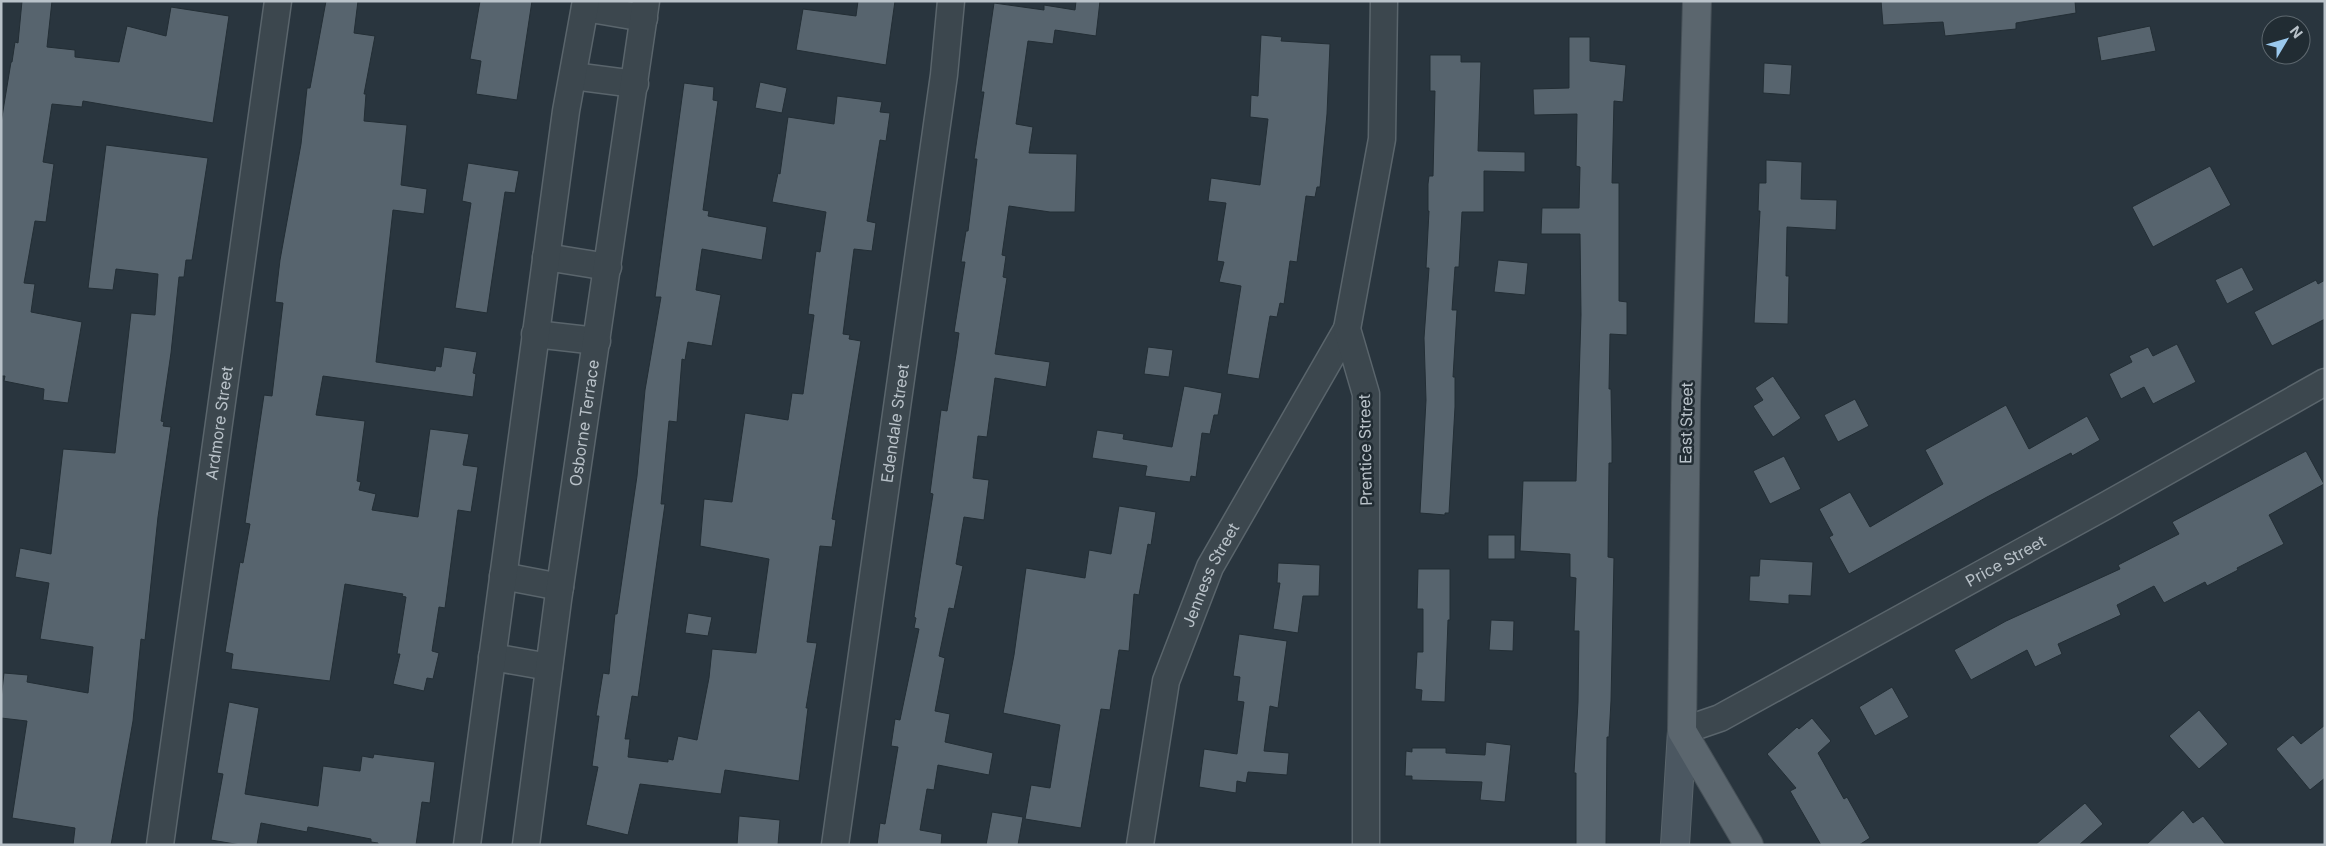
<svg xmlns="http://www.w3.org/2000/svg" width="2326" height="846" viewBox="0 0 2326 846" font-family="Inter,sans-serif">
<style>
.building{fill:#57646e;stroke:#232e35}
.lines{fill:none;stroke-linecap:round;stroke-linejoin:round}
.minor-casing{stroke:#5a656c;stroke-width:29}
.secondary-casing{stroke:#5a656c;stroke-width:30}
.primary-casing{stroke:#465057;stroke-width:30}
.minor{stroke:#3c474e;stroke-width:26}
.secondary{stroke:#4b5761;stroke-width:28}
.primary{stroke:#5b666e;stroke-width:28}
.labels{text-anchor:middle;stroke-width:5;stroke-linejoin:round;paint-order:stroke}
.street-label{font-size:16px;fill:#b9c2c9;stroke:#212c33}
</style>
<rect width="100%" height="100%" fill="#29353e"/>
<!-- building -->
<path class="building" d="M22 1H52L47 47 75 50V57L119 62 127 26 166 36 171 7 229 16 213 123 83 101 82 107 52 104 43 162 54 164 46 222 35 221 24 283 35 284 31 312 82 322 68 403 43 400 44 389 4 381 5 376H1V123L11 62H12L15 42 18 43Z
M326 1H358L354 33 375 36 364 94H366L364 121 407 125 401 185 427 189 424 214 393 210 376 362 435 371 436 366 441 367 444 347 477 352 473 373 476 374 473 397 323 376 316 415 365 421 357 481 361 482 359 490 376 494 372 510 418 517 430 429 469 434 463 465 478 467 471 512 458 510 445 608 439 607 432 651 439 653 433 679 427 678 424 691 393 684 400 654H397L406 597 402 596 403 594 345 584 330 681 231 669 233 654 225 652 240 562 243 563 250 524 245 523 264 395 272 396 283 303 275 302 280 260 301 144 307 88H310Z
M480 1H532L517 100 476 94 481 61 470 59Z
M858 1H895L886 65 796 50 803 9 856 16Z
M1076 1H1100L1096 36 1055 30 1053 44 1028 41 1016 124 1033 127 1029 153 1077 154 1075 212H1050L1009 206 1002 255 1006 256 1003 277 1007 278 995 354 1050 362 1046 387 995 378 987 437 978 436 973 478 989 480 984 520 964 517 956 564 963 566 954 609 949 608 939 656 945 658 935 711 950 714 945 742 993 753 989 775 938 765 934 790 927 789 920 830 942 834 941 845H877L880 823 885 824 898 747 891 746 895 719 900 720 919 629 914 628 916 618 914 617 933 494 930 493 941 410 947 411 957 348 959 333 954 332 965 262H961L966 231H968L977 159H974L984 92H981L994 3 1044 10V5L1075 10Z
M1881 1H2075L2076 13 2016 23V29L1945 36 1943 22 1883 25Z
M2150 26 2156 51 2101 61 2097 37Z
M1261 35 1282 37 1281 41 1330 44 1327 114 1320 187H1317L1315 197 1306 196 1297 262 1290 261 1284 304 1280 303 1277 317 1270 316 1259 379 1227 374 1241 286 1219 282 1224 262 1217 261 1226 203 1208 201 1211 178 1260 185 1268 119 1250 117 1251 95 1258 96Z
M1569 37H1590V61L1626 65 1623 102 1614 101 1612 183H1619V301L1627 302V335L1610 334 1609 389H1611L1612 441V463H1609L1608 557 1614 558 1611 701 1609 737H1607L1606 845H1576V773H1574L1578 702 1579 631H1574L1576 578 1570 577V554L1520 551 1523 481H1576L1581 315 1580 234H1541L1542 208H1579L1580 167 1576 166 1577 114 1534 115 1533 89 1569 88Z
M1430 55H1461V62H1481L1478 151 1525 152V172L1484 171V212H1462L1459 267H1455L1452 310H1457L1453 377H1455V407L1449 513H1445V515L1420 513 1426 400 1424 338 1429 268H1426L1429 211H1428V184L1429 176H1433L1435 91H1430Z
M1764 63 1792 65 1790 95 1763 93Z
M760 82 787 88 782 113 755 108Z
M684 83 714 87 713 100 718 101 703 210 709 211 708 216 767 227 762 260 702 249 696 290 721 295 712 346 688 342 685 360 682 359 677 422 669 421 661 504H665L638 697 632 696 625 739H630L628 757 668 762V759L673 760 678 736 697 740 709 678 712 649 756 653 769 559 700 546 704 499 732 502 745 413 788 420 792 393 803 394 814 315 808 314 816 251 820 252 826 212 772 202 778 173 780 174 788 117 834 124 837 96 882 102 880 112 890 113 886 141 880 140 867 221 876 223 872 251 854 249 843 334 850 335 849 339 861 341 832 519 836 520 832 547 820 546 807 642 817 643 806 708H808L799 781 725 770 721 794 640 784 628 835 586 825 598 767 592 766 599 716H596L603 673 609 674 615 614H617L637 476 645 390 661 297H655Z
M106 145 208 158 192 260H186L184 277H179L171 353 161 421 164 422 163 426 171 427 158 517 145 640 141 639 133 721 111 845H73L75 828 12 818 27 721 1 718V699L4 673 28 675 27 682 88 693 93 647 40 639 49 583 15 577 20 548 51 554 63 449 115 453 131 313 155 315 158 274 116 269 113 290 88 288Z
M1766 160 1802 162 1801 199 1837 200 1836 230 1787 227 1786 276H1789L1788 324 1754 323 1760 211H1758L1759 183H1766Z
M468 163 519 171 515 193 505 192 487 313 455 308 471 203 462 201Z
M2210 166 2231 205 2153 247 2132 207Z
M1498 260 1528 263 1525 295 1494 292Z
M2242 267 2254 290 2227 304 2215 280Z
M2316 280 2318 284 2325 280V319L2272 346 2254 312Z
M2177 344 2196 382 2153 404 2144 387 2121 399 2109 374 2132 362 2129 356 2148 347 2153 356Z
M1148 347 1173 350 1169 377 1144 374Z
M1773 376 1801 418 1773 437 1753 406 1763 400 1755 388Z
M1184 386 1222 393 1218 415H1214L1210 434 1202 433 1196 477 1191 476 1190 482 1145 476 1147 466 1092 458 1097 430 1124 434 1123 439 1172 447Z
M1855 399 1869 426 1838 442 1824 415Z
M2006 405 2029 449 2087 416 2100 440 2072 456 2071 453 1987 497 1849 574 1829 537 1833 535 1819 509 1850 492 1870 527 1943 484 1925 450Z
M2306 451 2324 484 2269 515 2284 544 2237 568 2238 570 2207 586 2205 582 2164 603 2154 586 2117 605 2121 615 2058 644 2062 654 2035 667 2027 650 1971 680 1954 650 2006 621 2120 569 2118 565 2179 534 2172 522Z
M1784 456 1801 489 1770 504 1753 471Z
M1119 506 1156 512 1151 545 1148 544 1139 595 1134 594 1129 651 1119 650 1110 710 1101 709 1081 828 1025 819 1031 785 1050 788 1060 725 1003 713 1014 655 1026 568 1085 578 1089 550 1111 554Z
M1488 535H1515V559H1488Z
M1760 559 1813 562 1811 596 1789 595V604L1749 601 1750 576H1759Z
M1278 563 1320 565 1319 596H1303L1298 633 1273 629 1280 583H1277Z
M1418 569H1450V620H1448L1445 702 1421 701 1422 690 1415 689 1417 652H1423V609H1417Z
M688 613 712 617 708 636 685 633Z
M1491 620 1514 621 1513 651 1489 650Z
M1239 634 1287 641 1278 708 1270 706 1264 751 1289 753 1287 775 1248 772 1246 783 1237 781 1236 793 1199 787 1204 749 1237 754 1244 702 1237 701 1240 677 1233 676Z
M1892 687 1909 717 1875 736 1859 707Z
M229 702 259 708 245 794 318 806 323 766 360 771 362 756 373 758 374 754 435 762 430 803 422 802 416 845H378V843L371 842V839L308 827 307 832 261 823 257 845H241L211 840 223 774 217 773Z
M2199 710 2228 744 2199 769 2169 736Z
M1812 718 1831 741 1818 753 1844 799 1847 797 1870 838 1859 845H1821L1790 791 1796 788 1767 754 1797 727 1799 729Z
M2325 725V778L2310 790 2276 749 2293 735 2301 744Z
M1486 742 1511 745 1505 802 1480 800 1482 782 1412 780V776H1405L1406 751 1412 752V748H1446V753L1485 755Z
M2085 803 2103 824 2079 845H2035Z
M2183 810 2193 823 2203 816 2226 845H2146Z
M992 812 1023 817 1018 845H986Z
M739 816 780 820 778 845H737Z"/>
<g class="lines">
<defs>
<g id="minor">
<path d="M585 8 644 18"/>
<path d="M573 76 635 84"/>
<path d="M546 257 608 267"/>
<path d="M535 334 597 341"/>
<path d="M503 576 560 587"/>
<path d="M492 657 549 667"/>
<path id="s1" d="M1682 731 1720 718 2107 505 2325 382"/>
<path id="s2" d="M160 845 278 1"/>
<path d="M467 845 566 111 586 1"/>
<path id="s3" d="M526 845 558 600 646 1"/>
<path id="s4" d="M835 845 944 75 951 1"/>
<path id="s5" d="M1140 845 1166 681 1210 567 1347 329"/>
<path d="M1366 845V394L1347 329 1382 139 1384 1"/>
</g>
<path id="secondary" d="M1675 845 1682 731"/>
<path id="primary" d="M1697 1 1686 403 1682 731 1749 845"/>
</defs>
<!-- minor casing -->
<use href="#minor" class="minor-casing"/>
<!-- secondary casing -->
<use href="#secondary" class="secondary-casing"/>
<!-- primary casing -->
<use href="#primary" class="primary-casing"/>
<!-- minor -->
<use href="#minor" class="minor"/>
<!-- secondary -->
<use href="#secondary" class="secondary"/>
<!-- primary -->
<use href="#primary" class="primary"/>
</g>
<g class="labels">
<!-- street labels -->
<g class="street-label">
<text dy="6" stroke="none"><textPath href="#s2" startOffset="426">Ardmore Street</textPath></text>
<text dy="6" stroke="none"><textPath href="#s3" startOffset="426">Osborne Terrace</textPath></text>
<text dy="6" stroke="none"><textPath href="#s4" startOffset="426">Edendale Street</textPath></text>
<text transform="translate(1686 423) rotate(-89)" y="6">East Street</text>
<text transform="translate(1365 450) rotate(-91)" y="6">Prentice Street</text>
<text dy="6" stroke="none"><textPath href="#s1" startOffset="366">Price Street</textPath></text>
<text dy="6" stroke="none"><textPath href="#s5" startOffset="281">Jenness Street</textPath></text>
</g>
</g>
<!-- border -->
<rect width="2326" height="846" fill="none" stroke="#b9c2c9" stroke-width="5"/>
<!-- north arrow -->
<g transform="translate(2286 40) rotate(52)"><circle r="24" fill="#212c33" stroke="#5e686f"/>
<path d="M0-4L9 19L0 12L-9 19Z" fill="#9ac8ed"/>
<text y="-8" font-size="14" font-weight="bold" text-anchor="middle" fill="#b9c2c9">N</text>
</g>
</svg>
